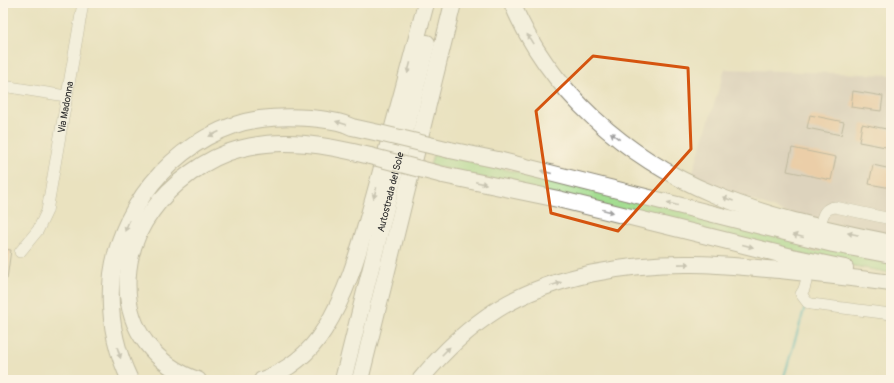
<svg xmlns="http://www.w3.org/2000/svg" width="894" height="383" viewBox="0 0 894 383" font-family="Pangolin,sans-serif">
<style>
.industrial{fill:#cfc1ba}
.green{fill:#a2dd90;stroke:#66845e}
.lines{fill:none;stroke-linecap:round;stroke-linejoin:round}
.stream{stroke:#42b2ba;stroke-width:2.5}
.building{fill:#edb78c}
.minor-tunnel{stroke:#c4bda1;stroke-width:11;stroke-dasharray:11 5.5;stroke-linecap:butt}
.minor-casing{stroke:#8a8675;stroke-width:12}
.highway-casing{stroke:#8a8675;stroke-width:18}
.minor{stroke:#fff;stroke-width:11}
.highway{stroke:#fff;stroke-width:16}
.highway-bridge-casing{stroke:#8a8675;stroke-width:18;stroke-linecap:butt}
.highway-bridge{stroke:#fff;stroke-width:16}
.oneway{fill:#a0a0a0}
.marked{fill:none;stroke:#d5540f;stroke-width:3;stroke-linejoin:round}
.labels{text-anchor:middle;stroke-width:3;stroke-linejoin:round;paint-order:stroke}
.street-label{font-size:10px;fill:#2b2b2b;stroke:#fcf5e5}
</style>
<rect width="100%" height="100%" fill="#fcf5e5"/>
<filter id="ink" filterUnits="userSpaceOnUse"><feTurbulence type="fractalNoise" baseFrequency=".025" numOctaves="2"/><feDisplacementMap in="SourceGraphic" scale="8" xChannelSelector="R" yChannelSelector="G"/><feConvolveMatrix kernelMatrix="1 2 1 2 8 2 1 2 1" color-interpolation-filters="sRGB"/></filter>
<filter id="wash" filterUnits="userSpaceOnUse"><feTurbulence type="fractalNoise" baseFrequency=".012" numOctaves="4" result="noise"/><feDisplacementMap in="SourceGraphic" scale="16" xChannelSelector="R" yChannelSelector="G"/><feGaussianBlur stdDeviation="0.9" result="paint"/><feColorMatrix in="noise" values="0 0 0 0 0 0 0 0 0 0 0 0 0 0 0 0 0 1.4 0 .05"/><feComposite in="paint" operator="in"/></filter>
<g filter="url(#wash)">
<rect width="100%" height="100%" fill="#eae2bf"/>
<!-- industrial -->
<path class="industrial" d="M725 69 891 75V236L786 213 691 178Z"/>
<!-- green -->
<path class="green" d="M434 153 891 258V273L828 261 430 165Z"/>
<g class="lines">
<!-- stream -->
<path class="stream" d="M783 380 805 307"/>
</g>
<g id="blocks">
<!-- building -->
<path class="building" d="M853 91 883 96 881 111 851 107Z
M810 115 844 122 841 135 807 128Z
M862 124 891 130V148L859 142Z
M792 148 836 157 831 180 787 171Z
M873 165 891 169V188L869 184Z
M3 249 11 250 7 279 3 278Z"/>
</g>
</g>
<g filter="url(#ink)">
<use href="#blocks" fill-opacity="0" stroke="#8a8675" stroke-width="1"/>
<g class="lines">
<!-- minor-tunnel -->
<path class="minor-tunnel" d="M810 266 818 233"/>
<defs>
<g id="minor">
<path d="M3 86 66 96"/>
<path d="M821 222C823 214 825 208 835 207L891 219"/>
<path id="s1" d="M20 252 38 230 47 211 83 3"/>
<path d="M806 282 804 289 801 294 807 302 811 304 891 314"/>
</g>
<g id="highway">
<path d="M512 3C549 91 626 158 713 194 770 218 831 230 891 243"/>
<path d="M450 150 498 160 833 244 891 255"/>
<path d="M443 175 558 199 792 257 845 268"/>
<path d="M130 380C114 347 108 310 112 274 122 199 185 130 260 119 283 116 315 117 338 122 343 123 348 125 352 127 361 129 370 131 379 133"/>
<path d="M198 380C177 373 160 361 147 344 117 305 124 248 152 211 171 184 207 157 239 149 283 137 327 145 370 156"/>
<path d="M262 380C289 370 309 354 324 330 350 289 361 242 374 197 392 132 409 68 426 3"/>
<path id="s2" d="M343 380 427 43"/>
<path d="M360 380 453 3"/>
<path d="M420 380C442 353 468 328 498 309 553 275 629 263 693 264 722 264 751 268 780 270 817 274 854 278 891 283"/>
</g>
</defs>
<!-- minor casing -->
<use href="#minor" class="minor-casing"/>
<!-- highway casing -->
<use href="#highway" class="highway-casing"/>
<!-- minor -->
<use href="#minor" class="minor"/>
<!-- highway -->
<use href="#highway" class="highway"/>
<defs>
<path id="highway-bridge" d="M379 133 450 150
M370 156 443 175"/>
</defs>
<!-- highway-bridge casing -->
<use href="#highway-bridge" class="highway-bridge-casing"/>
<!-- highway-bridge -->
<use href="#highway-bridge" class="highway-bridge"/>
</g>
<!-- one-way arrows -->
<defs><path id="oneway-solid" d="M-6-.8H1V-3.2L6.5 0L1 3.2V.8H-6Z"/></defs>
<g class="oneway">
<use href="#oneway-solid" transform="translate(530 39) rotate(-122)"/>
<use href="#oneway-solid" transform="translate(409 68) rotate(105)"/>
<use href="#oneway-solid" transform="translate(341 123) rotate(-163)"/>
<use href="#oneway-solid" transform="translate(214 134) rotate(155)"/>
<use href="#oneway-solid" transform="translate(615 136) rotate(-143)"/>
<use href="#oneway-solid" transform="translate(546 172) rotate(-166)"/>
<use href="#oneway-solid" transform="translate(481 183) rotate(12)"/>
<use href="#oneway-solid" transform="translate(375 193) rotate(106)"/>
<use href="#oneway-solid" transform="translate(728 199) rotate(-160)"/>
<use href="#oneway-solid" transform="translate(672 204) rotate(-165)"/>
<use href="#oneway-solid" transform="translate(608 211) rotate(14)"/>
<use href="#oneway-solid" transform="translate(127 226) rotate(113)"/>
<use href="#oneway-solid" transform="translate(853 234) rotate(-168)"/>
<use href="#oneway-solid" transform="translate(798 236) rotate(-166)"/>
<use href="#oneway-solid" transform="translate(748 246) rotate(14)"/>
<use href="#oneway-solid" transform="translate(684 264) rotate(-1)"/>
<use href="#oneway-solid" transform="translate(556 284) rotate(-17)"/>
<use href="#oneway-solid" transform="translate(446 351) rotate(-45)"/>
<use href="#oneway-solid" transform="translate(119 353) rotate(73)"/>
</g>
</g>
<!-- marked area -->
<path d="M0 0H894V383H0ZM593 56 688 68 691 149 618 231 551 213 536 111Z" fill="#eae2bf" fill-opacity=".55" fill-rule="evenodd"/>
<path class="marked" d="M593 56 688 68 691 149 618 231 551 213 536 111Z"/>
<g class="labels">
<!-- street labels -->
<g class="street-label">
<text dy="4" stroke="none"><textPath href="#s1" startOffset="155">Via Madonna</textPath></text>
<text dy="4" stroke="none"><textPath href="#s2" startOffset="194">Autostrada del Sole</textPath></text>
</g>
</g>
<!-- margin -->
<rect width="894" height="383" fill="none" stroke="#fcf5e5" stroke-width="16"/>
</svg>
